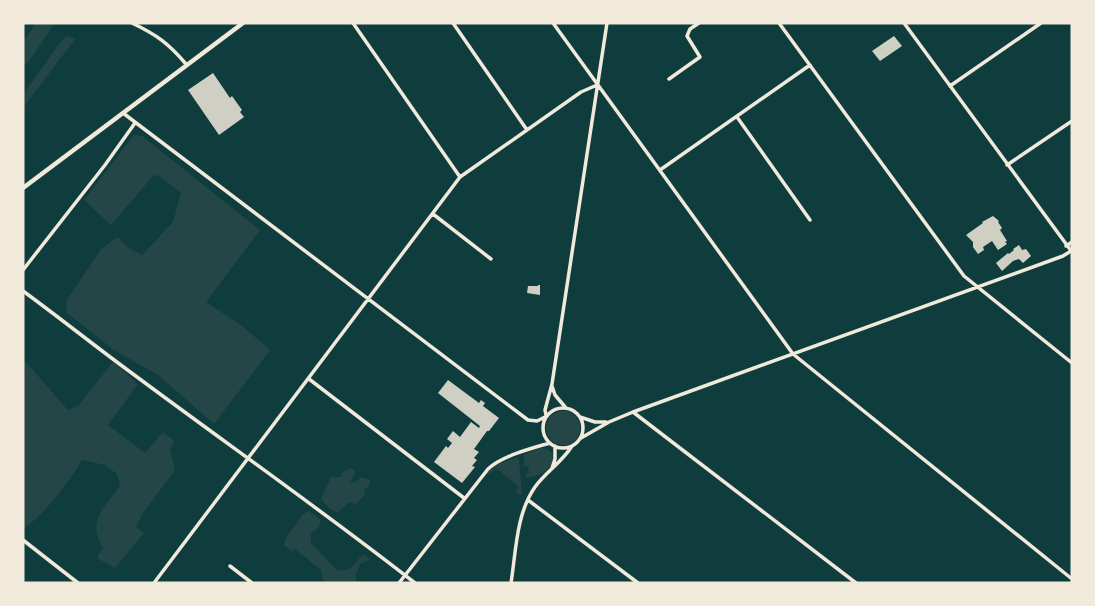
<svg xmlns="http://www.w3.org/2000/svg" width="1095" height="606" viewBox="0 0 1095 606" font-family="Helvetica,sans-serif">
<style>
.green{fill:#244646}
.building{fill:#cfcfc3}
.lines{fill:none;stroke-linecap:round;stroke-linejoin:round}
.minor{stroke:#f1e9da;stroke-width:3.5}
.secondary{stroke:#f1e9da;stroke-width:4.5}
</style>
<rect width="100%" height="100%" fill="#0f3d3e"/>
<!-- green -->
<path class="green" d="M36 23H55L29 61 23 66V42Z
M67 36 75 39 23 108V95L58 45Z
M134 135 142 136 260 230 206 302 241 325 270 350 214 424 158 375 114 350 67 313 66 301 102 248 118 237 127 247 142 255 173 222 181 193 159 176 154 175 111 225 84 200Z
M23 359 68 410 78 406 113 362 138 384 108 425 145 453 163 432 174 441 170 449 175 470 143 513 136 527 144 533 115 568 97 558 103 547C86 522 105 506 120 486L117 474 105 465 82 460C70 481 43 516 23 529Z
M546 428a17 17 0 1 1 34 0a17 17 0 1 1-34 0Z
M541 448C559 449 554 465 543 473 538 476 531 477 526 478L525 474 529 473 528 466H524V455Z
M517 457 519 460 522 495 516 494 518 486 496 468 489 475 487 473 496 465Z
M352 468 356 472 350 481 354 483 362 477 370 480V484L364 491 365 495 356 504 349 502 337 513 329 508 321 499 331 477H341L343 471Z
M309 511 315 515 321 521 318 528 311 533V543C321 552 328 562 338 571L350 569 363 554 370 559 360 564 355 577 358 583H333L325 582 322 578 321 570 295 549 292 551 284 545 285 539 303 514Z"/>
<!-- building -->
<path class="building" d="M894 36 902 46 880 61 872 51Z
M213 73 230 98 232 96 242 110 240 112 244 117 219 135 188 90Z
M993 216 999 221 998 222 1002 228 1000 230 1007 241 1005 242 1007 244 998 250 992 241 983 247 984 250 978 254 973 247V242L966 235 983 223 982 222Z
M1019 245 1022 250 1026 249 1031 256 1023 263 1019 259 1013 261 1002 271 996 263 1008 253 1009 254 1014 250 1013 249Z
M538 285H540V295L527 293 528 286H538Z
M448 380 479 403 481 400 485 403 483 406 499 418 489 431H487L474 449 479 452 474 458 477 460 472 466 475 467 462 483 434 462 446 446 448 448 452 443 447 439 453 431 460 437 471 422 479 428 480 426 438 393Z"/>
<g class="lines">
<!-- minor -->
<path class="minor" d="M132 23C157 35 168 43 186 64
M353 23 460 177
M453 23 527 130
M553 23 793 354 1072 579
M779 23 964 276 1072 363
M904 23 1072 252
M669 79 700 57 687 36 690 29 699 23
M950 86 1041 23
M123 113 528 420 537 421 545 417
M737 117 810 220
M1007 165 1072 121
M660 170 810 65
M433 214 491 259
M1066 246 1072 242
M23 270 105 165 135 123
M23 291C60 318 96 347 133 374 227 444 323 511 415 583
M309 379 464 498
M552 386 555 395 566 408
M543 428a20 20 0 1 1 40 0a20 20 0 1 1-40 0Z
M633 412 856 583
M546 415 545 410 552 384 607 23
M580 417 595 422H606
M581 438 609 422 633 412 1063 256 1071 251
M552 468 555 459V446
M528 500 638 583
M23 540 78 583
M230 566 252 583
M154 583 460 177 581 92 597 85
M399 583 488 469C502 456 532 448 550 443
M511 583C516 552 516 514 535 487 546 472 562 462 572 446"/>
<!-- secondary -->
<path class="secondary" d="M23 188 243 23"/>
</g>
<!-- border -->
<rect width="1095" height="606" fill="none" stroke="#f1e9da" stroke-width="49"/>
</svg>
